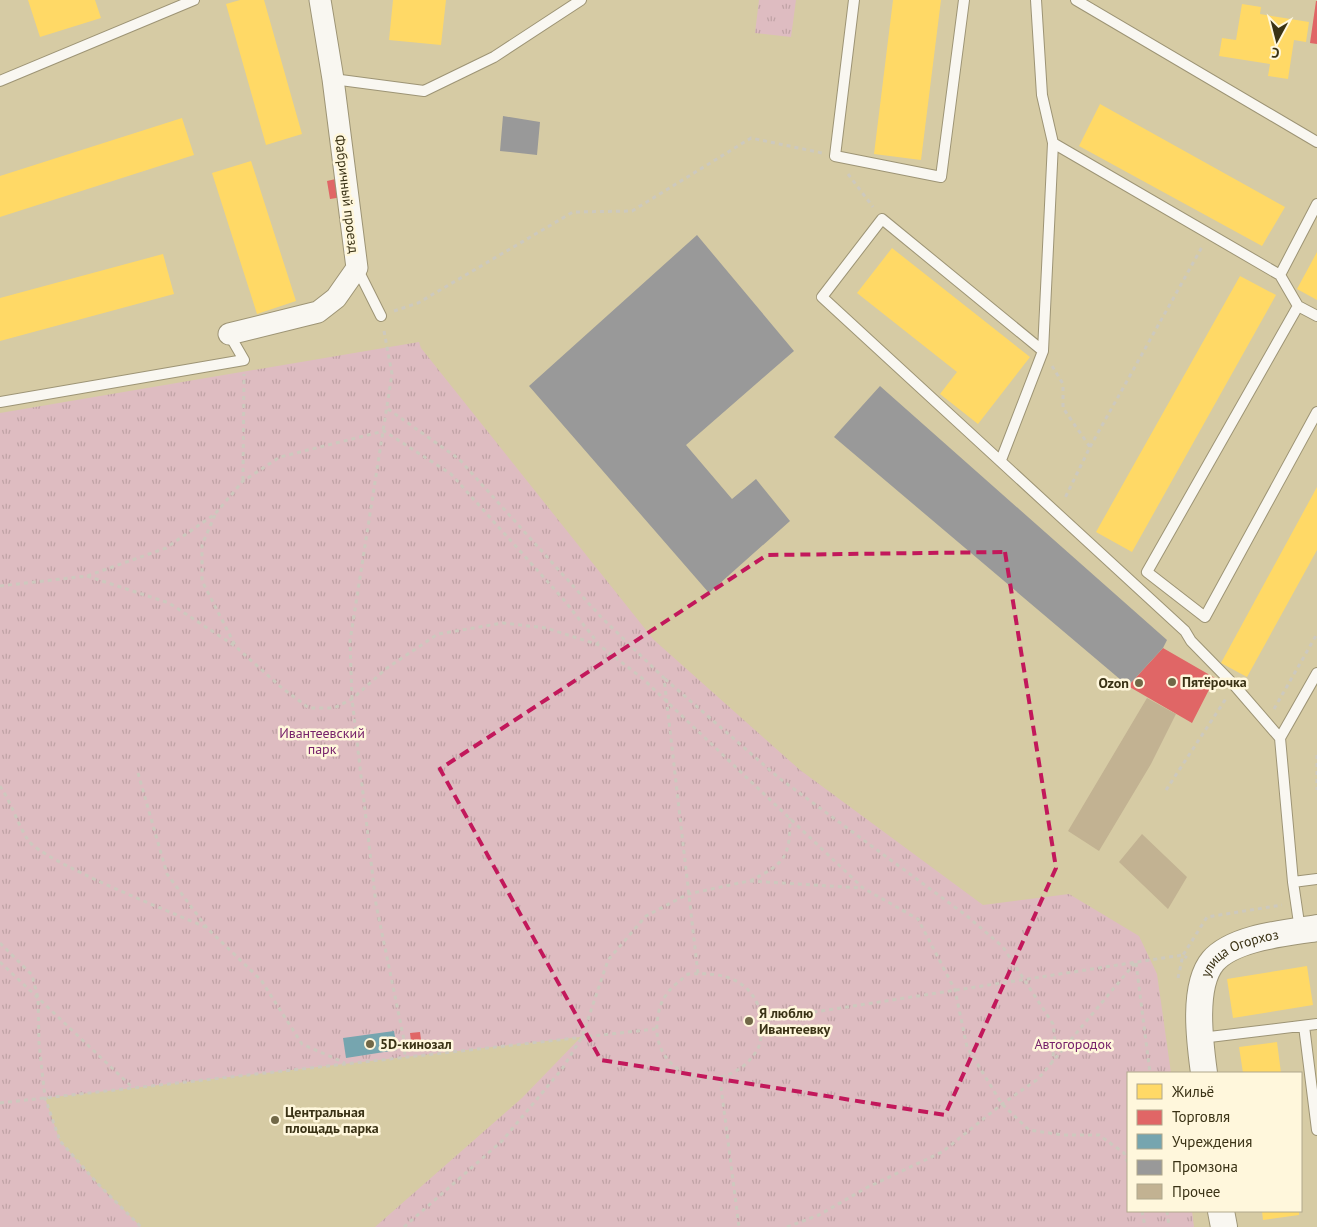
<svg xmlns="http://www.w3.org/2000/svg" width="1317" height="1227" viewBox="0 0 1317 1227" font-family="'PT Sans',sans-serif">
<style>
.park{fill:url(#park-tufts)}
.homes{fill:#ffd966}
.shops{fill:#e06666}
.public{fill:#76a5af}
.industry{fill:#999}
.building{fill:#c2b292}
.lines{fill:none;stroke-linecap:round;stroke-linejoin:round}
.service-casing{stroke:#9d9475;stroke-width:12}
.minor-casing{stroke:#9d9475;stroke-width:23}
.tertiary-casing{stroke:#9d9475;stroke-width:28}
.path{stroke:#cdc9be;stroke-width:3;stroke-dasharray:4 4;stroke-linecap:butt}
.service{stroke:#f9f7f1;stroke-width:10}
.minor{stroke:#f9f7f1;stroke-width:21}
.tertiary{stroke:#f9f7f1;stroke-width:26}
.marked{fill:none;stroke:#c2185b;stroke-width:4;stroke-dasharray:10 6;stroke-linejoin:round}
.poi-dot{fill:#716847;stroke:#fff7dc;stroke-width:2}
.labels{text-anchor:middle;stroke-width:5;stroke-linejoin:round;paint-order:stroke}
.street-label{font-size:14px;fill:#3a3215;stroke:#fff7dc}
.poi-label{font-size:14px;font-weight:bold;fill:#3a3215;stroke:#fff7dc;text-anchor:start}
.park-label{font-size:14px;fill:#77226b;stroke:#fff7dc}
</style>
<defs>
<pattern id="park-tufts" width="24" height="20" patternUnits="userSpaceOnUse" patternTransform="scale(1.25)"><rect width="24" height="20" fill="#debcc1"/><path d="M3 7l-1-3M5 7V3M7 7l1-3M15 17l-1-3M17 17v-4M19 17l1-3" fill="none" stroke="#bfa2a5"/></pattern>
</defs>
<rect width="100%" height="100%" fill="#d6cba4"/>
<!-- park -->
<path class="park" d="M759 0H796L791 37 755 33Z
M419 342 421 348 654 640 800 770 983 905 1069 894 1139 936 1157 974 1171 1073H1128V1211H1192L1194 1227H375L522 1098 581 1037 45 1098 60 1141 97 1183 141 1227H0V413Z"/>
<!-- homes -->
<path class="homes" d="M28 0H95L101 18 40 37Z
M240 0H264L302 134 266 145 226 4Z
M393 0H446L441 45 389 40Z
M893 0H941L921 160 874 154Z
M1242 4 1261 7 1260 14 1309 22 1306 42 1294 40 1288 79 1268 76 1270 64 1219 56 1222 38 1236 40Z
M1100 104 1285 207 1262 246 1079 146Z
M182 118 194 155 0 217V176Z
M251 161 296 301 257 314 212 173Z
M892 248 1030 357 978 424 940 394 957 372 857 293Z
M1317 252V300L1297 289Z
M163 254 174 294 0 341V298Z
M1240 276 1276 295 1132 552 1096 532Z
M1317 487V550L1247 677 1221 663Z
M1307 966 1313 1005 1233 1018 1227 979Z
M1277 1042 1281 1073H1243L1239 1047Z
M1262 1211H1299V1215L1263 1220Z"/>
<!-- shops -->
<path class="shops" d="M1316 1H1317V44L1310 43Z
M340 178 343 197 330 199 327 181Z
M1163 648 1215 678 1192 723 1128 686Z
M420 1032 422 1048 412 1049 410 1033Z"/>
<!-- public -->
<path class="public" d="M394 1031 397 1050 346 1058 343 1038Z"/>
<!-- industry -->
<path class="industry" d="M503 116 540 122 537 155 500 151Z
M697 235 794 351 686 445 732 499 756 479 790 521 709 593 529 386Z
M880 386 1167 640 1163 648 1128 686 834 437Z"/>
<!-- building -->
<path class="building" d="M1147 698 1176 714 1151 764 1099 851 1068 831Z
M1142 834 1187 877 1168 909 1119 862Z"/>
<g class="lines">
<defs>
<path id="service" d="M854 0 835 156 941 177 964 0
M1036 0 1042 95 1053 143 1280 275 1298 306 1317 316
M1076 0 1317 142
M333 79 424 91 494 57 581 0
M0 81 194 0
M357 268 381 316
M1280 275 1317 204
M1298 306 1147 572 1205 617 1317 412
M1043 351 882 219 822 297 1185 631 1191 641 1235 686 1280 738 1293 882 1300 930
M0 402 244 360 229 334
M1001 460 1043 351 1053 143
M1280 738 1317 673
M1293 882 1317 879
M1304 1026 1317 1130
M1201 1038 1317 1024"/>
<path id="minor" d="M229 334 318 312 336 298 357 268 333 79 320 0"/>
<g id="tertiary">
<path id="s1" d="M1204 1073C1200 1043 1192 986 1213 961 1234 937 1287 933 1317 928"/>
<path d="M1221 1211 1224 1227"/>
</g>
</defs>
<!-- service casing -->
<use href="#service" class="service-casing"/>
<!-- minor casing -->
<use href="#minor" class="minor-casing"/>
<!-- tertiary casing -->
<use href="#tertiary" class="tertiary-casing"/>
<!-- path -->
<path class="path" d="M848 174 873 207
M394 311 418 303 573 212 632 211 751 138 822 153
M384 331 392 374 350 641 352 699 376 904 404 1040 405 1057
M1052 366 1063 384V408L1090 447 1064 500
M388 409 459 459 601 617 664 678 698 974
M1090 447 1202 247
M243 480 244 374
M215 515 202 545V581L235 645
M87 576 169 603 235 646 282 688 309 708H334L352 699 387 668 438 634 503 623 546 628 599 645 642 678 863 888 918 919 955 990 967 1047 1002 1104 1029 1130 1063 1135H1099L1124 1153 1128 1163
M0 586 87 576 166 548 215 514 243 481 280 457 384 431 451 474 564 600 598 643
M665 679 779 778 967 916 1003 947 1053 1024 1055 1041 1052 1063
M1274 709 1317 634
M1317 755V790
M138 773 167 874 207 928 261 980 302 1044 345 1063
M0 786C12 804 18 825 28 840 43 862 174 913 205 927
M1166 790 1227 697
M750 881C785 863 790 858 790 818
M0 943 32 975 38 998 39 1043 45 1098 60 1141 97 1183 141 1227
M0 962 132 1087
M1136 963 1150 1073
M1178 978 1183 955 1207 917 1282 905
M763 1020C753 979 726 972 688 974 680 981 671 987 666 995 661 1002 659 1009 658 1016 646 1077 726 1102 757 1050 762 1043 761 1029 763 1020L1163 958 1183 955 1187 958
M720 1079 739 1227
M0 1103 655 1029
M1142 1211 1145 1227
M1167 1211 1169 1227
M404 1227 502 1141 562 1069 582 1037 608 960 646 916 688 894 749 881 862 888
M787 1227 819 1215 866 1188 942 1152 1002 1104 1038 1079 1135 963"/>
<!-- service -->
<use href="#service" class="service"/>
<!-- minor -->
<use href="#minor" class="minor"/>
<!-- tertiary -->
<use href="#tertiary" class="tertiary"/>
</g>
<!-- marked area -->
<path class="marked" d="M1005 552 1056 868 945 1115 601 1060 440 769 767 555Z"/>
<!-- markers -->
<g class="poi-dot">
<circle cx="1172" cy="682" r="5"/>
<circle cx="1139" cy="683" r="5"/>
<circle cx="749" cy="1021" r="5"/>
<circle cx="370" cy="1044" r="5"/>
<circle cx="275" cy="1120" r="5"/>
</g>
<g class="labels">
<!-- street labels -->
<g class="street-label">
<text transform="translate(347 194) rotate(83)" y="5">Фабричный проезд</text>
<text dy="5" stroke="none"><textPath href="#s1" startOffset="142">улица Огорхоз</textPath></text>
</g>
<!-- poi labels -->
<g class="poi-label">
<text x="1182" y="687">Пятёрочка</text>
<text x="1129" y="688" text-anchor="end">Ozon</text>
<text x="759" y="1018">Я люблю<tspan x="759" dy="16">Ивантеевку</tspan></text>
<text x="380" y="1049">5D-кинозал</text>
<text x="285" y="1117">Центральная<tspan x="285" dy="16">площадь парка</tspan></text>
</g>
<!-- park labels -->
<g class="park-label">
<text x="322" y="738">Ивантеевский<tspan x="322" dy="16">парк</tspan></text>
<text x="1073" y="1049">Автогородок</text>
</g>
</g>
<!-- legend -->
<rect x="1127" y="1072" width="175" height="140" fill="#fff7dc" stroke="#b0a88c"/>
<rect x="1137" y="1084" width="25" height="15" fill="#ffd966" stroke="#b0a88c"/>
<text x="1172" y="1097" font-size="15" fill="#3a3215">Жильё</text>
<rect x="1137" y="1110" width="25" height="15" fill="#e06666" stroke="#b0a88c"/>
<text x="1172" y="1122" font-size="15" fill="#3a3215">Торговля</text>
<rect x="1137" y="1134" width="25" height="15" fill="#76a5af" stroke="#b0a88c"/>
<text x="1172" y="1147" font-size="15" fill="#3a3215">Учреждения</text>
<rect x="1137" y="1160" width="25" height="15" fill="#999999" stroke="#b0a88c"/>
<text x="1172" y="1172" font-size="15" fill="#3a3215">Промзона</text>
<rect x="1137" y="1184" width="25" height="15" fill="#c2b292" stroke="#b0a88c"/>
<text x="1172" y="1197" font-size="15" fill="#3a3215">Прочее</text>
<!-- north arrow -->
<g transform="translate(1277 40) rotate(187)" stroke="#fff7dc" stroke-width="4" paint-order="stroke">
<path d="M0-4L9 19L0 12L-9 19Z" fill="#3a3215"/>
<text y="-8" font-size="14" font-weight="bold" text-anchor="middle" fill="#3a3215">С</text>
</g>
</svg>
